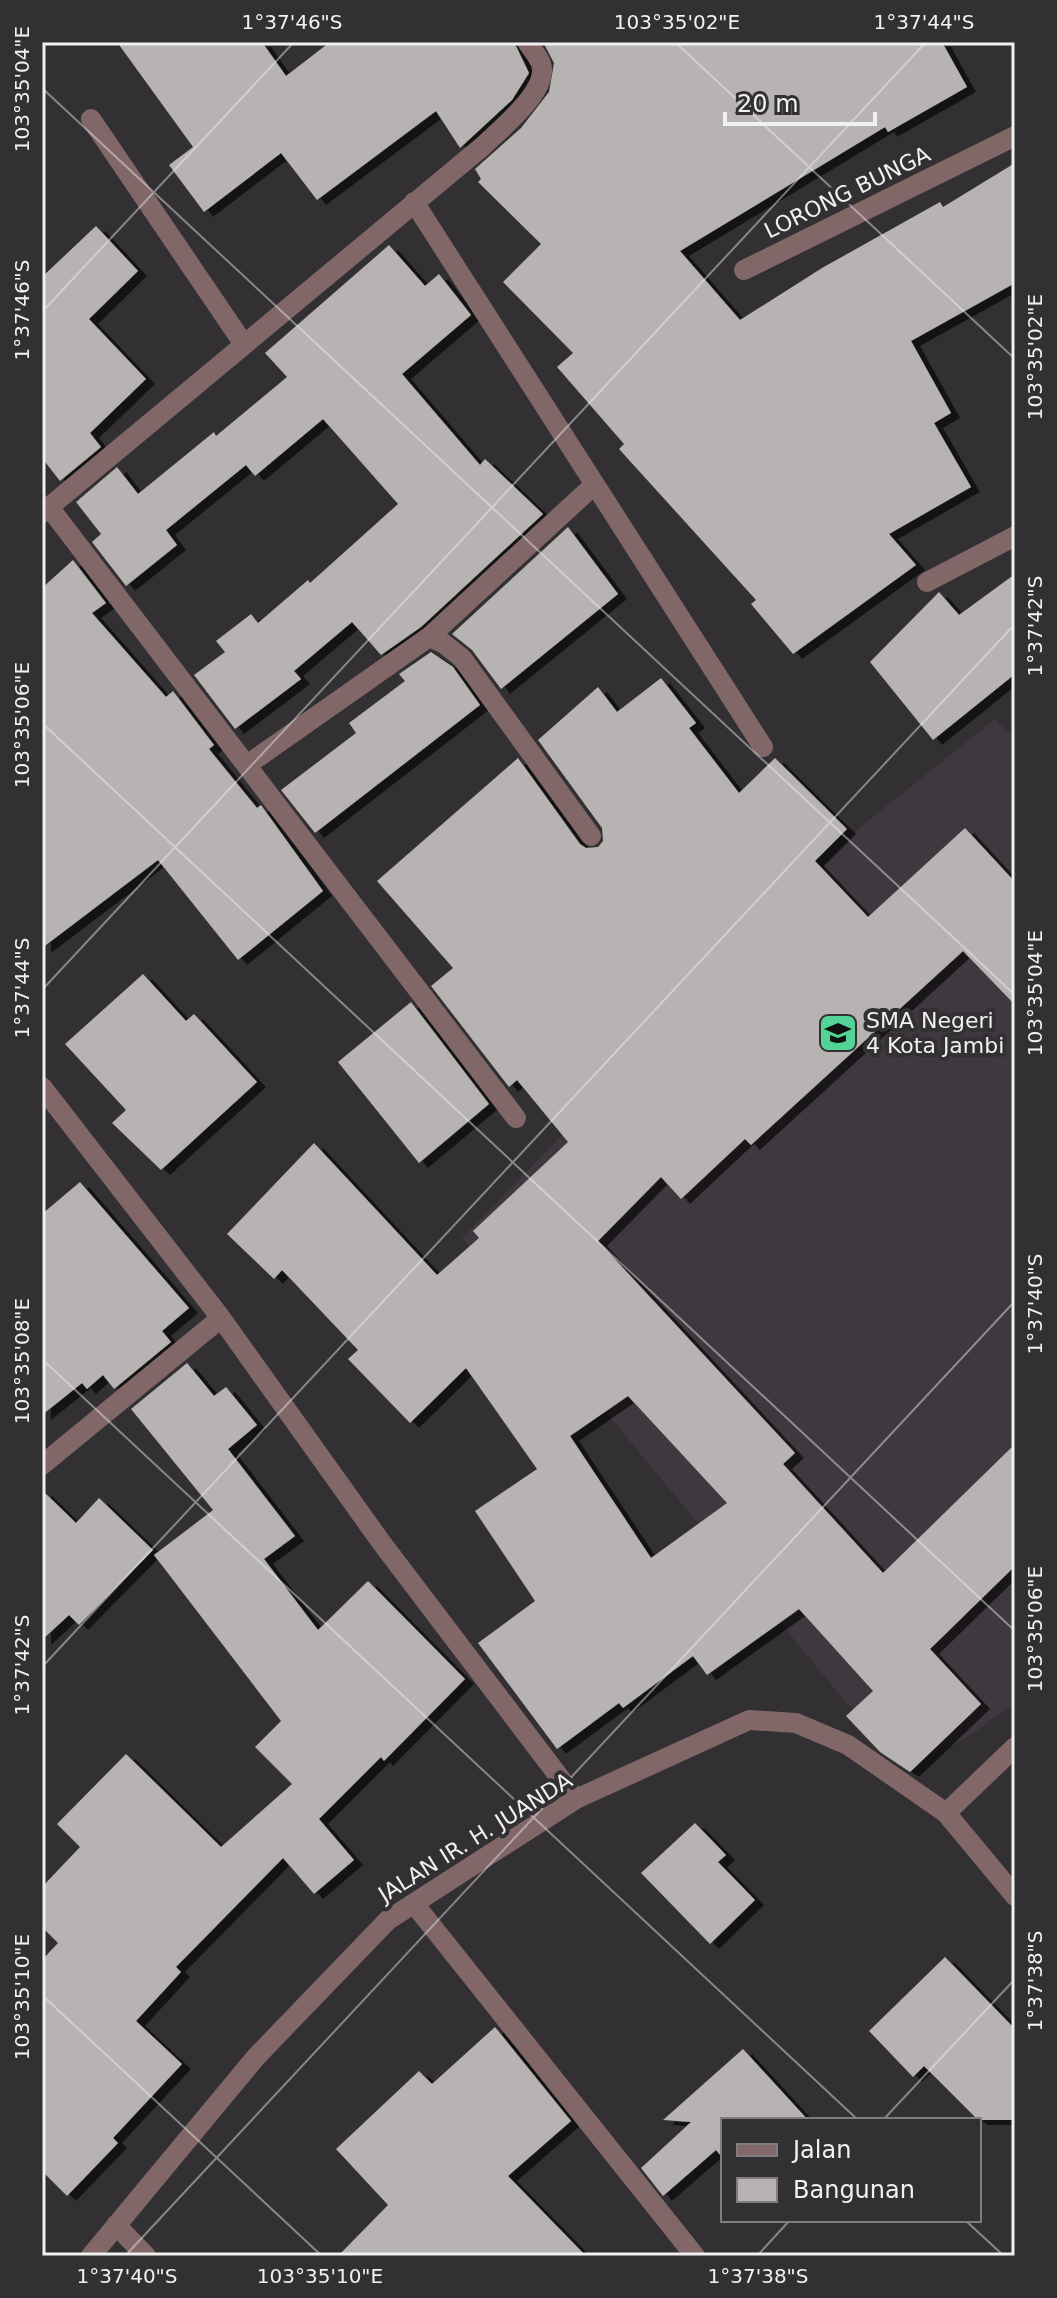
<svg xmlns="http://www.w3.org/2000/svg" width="1057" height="2298" viewBox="0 0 1057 2298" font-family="'DejaVu Sans',sans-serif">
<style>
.built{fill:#3f383f}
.building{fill:#b6b3b2;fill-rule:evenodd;filter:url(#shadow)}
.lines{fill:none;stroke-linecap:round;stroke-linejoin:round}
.minor{stroke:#816768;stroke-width:20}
.tertiary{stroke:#816768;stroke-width:20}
.ticks{fill:none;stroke:#f2f1f2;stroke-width:2;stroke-opacity:0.45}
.labels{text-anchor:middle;stroke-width:8;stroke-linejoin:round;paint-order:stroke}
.street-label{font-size:22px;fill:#f2f1f2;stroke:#323032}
.poi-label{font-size:22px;fill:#f2f1f2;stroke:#323032;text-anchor:start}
.neatline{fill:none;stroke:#f2f1f2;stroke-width:3}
.ticks-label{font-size:20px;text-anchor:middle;fill:#f2f1f2}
</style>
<defs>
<filter id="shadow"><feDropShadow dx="9" dy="5" stdDeviation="0" flood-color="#0009"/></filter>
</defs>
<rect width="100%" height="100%" fill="#323032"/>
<!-- built -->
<path class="built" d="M995 719 1015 739V1703L963 1740 924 1756 899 1748 849 1706 462 1238 859 828Z"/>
<!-- building -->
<path class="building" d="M117 42H262L286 76 330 42H514L529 73 512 100 460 148 436 111 317 200 281 153 204 212 169 165 193 147Z
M543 42H942L967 87 888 132 885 127 680 251 740 320 822 268 940 202 943 207 1015 163V283L911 341 951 413 934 423 971 487 889 534 916 565 793 654 751 604 756 600 619 449 624 444 557 367 573 353 503 282 541 244 478 182 481 179 475 169 521 128 549 92 554 63Z
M96 226 138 271 89 319 146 379 90 433 101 447 60 481 42 458V277Z
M389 245 425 286 439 274 471 315 402 374 480 465 485 459 543 514 421 627 381 655 352 622 294 671 301 679 235 729 194 675 225 652 216 641 251 614 258 623 308 580 310 583 398 504 323 419 255 476 246 465 166 530 177 545 126 586 92 542 101 534 76 502 117 467 138 494 214 432 216 436 287 377 265 353Z
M568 527 618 594 501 689 472 650 452 634Z
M73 560 106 603 92 613 166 697 173 691 214 745 209 749 257 808 261 805 323 891 238 960 158 860 42 948V588Z
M1015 574V674L933 740 870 662 939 592 959 615Z
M431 652 453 667 480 705 315 833 281 790 356 733 349 723 405 681 399 674Z
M661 678 696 723 689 728 739 793 775 758 847 829 815 861 868 917 965 828 1015 882V1005L963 951 751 1145 745 1139 681 1199 661 1177 598 1241 795 1453 783 1464 883 1573 1015 1444V1566L930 1649 981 1704 910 1772 880 1752 846 1716 873 1691 799 1609 707 1675 693 1656 623 1708 619 1703 557 1749 478 1643 535 1601 475 1511 537 1469 466 1368 410 1423 348 1359 358 1350 282 1270 274 1279 227 1234 314 1143 437 1275 479 1238 473 1231 568 1142 517 1080 509 1087 431 986 453 968 377 881 518 758 580 844 586 848 598 847 603 841 602 828 538 740 598 687 617 712ZM628 1396 727 1503 651 1558 570 1436Z
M143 974 186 1021 194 1014 257 1082 161 1170 112 1123 126 1110 65 1044Z
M411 1002 489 1104 419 1163 338 1062Z
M80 1182 189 1308 162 1331 171 1342 114 1389 103 1375 87 1389 82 1383 42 1415V1214Z
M187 1363 214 1396 226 1387 257 1425 228 1449 295 1536 264 1559 318 1630 368 1581 465 1679 384 1761 381 1757 319 1819 354 1860 314 1894 283 1858 176 1967 181 1972 136 2021 182 2064 113 2138 118 2143 67 2196 42 2171V1960L58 1943 42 1927V1887L80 1847 57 1824 126 1754 221 1847 292 1784 255 1747 281 1721 154 1555 213 1510 131 1409Z
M42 1490 76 1523 99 1498 153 1550 79 1625 69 1615 42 1640Z
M695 1823 726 1855 718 1862 755 1900 710 1944 641 1873Z
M945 1957 1015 2029V2120H978L924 2066 913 2077 869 2031Z
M495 2027 571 2121 508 2176 586 2256H338L388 2205 336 2149 419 2071 432 2084Z
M743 2049 808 2120H723V2158L716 2150 663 2196 641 2168 691 2122 663 2120Z"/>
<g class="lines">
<!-- minor -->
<path class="minor" d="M91 119 243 343
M414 202 763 747
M744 270 1015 136
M49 507 516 1118
M42 513 483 146C500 129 550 90 541 64 539 57 531 48 527 42
M927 582 1015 536
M429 637 594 485
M247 765 429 637 443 643 462 658 591 836
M42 1087 221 1318 381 1542 576 1799
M42 1465 221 1318
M946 1813 1015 1747
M415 1905 695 2256
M116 2225 146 2256"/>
<!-- tertiary -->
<path class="tertiary" d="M91 2256 256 2057 388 1920 576 1799 749 1720 796 1723 848 1745 946 1813 1015 1896"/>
</g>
<!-- ticks -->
<path class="ticks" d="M675 42 1015 359M42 88 1015 995M42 312 294 42M42 723 1015 1631M42 990 926 42M42 1359 858 2120M42 1667 1015 624M42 1995 322 2256M883 2120 1015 1979M965 2220 1004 2256M125 2256 1015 1301M757 2256 790 2220"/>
<!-- icons -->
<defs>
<symbol id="school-square" viewBox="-11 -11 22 22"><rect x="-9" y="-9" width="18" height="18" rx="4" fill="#53d396" stroke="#323032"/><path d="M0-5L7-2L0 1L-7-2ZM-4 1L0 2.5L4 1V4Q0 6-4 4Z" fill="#111"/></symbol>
</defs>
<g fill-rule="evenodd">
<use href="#school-square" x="816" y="1011" width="44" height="44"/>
</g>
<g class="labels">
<!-- street labels -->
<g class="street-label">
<text transform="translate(847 192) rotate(-26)" y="8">LORONG BUNGA</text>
<text transform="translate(475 1837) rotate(-32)" y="8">JALAN IR. H. JUANDA</text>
</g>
<!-- poi labels -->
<g class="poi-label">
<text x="866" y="1028">SMA Negeri<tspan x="866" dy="25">4 Kota Jambi</tspan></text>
</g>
</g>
<!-- border -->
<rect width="1057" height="2298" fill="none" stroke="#323032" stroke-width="88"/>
<!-- legend -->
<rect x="721" y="2118" width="260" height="104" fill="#323032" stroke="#7f7d7f" stroke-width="2"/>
<rect x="737" y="2144" width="40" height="12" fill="#816768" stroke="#7f7d7f" stroke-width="2"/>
<text x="793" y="2158" font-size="24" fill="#f2f1f2">Jalan</text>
<rect x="737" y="2178" width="40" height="24" fill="#b6b3b2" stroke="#7f7d7f" stroke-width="2"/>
<text x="793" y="2198" font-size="24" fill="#f2f1f2">Bangunan</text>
<!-- scale -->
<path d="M725 112v12h150v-12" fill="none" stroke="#f2f1f2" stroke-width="4"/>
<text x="737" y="112" font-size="24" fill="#f2f1f2" stroke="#323032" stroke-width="6" paint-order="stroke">20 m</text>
<rect x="44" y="44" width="969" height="2210" class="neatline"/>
<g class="ticks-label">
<text x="292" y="29">1°37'46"S</text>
<text x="677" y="29">103°35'02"E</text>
<text x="924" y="29">1°37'44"S</text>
<text transform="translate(22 89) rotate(-90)" y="7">103°35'04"E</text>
<text transform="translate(22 310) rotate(-90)" y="7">1°37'46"S</text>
<text transform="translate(1035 357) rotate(-90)" y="7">103°35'02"E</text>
<text transform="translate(1035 626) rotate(-90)" y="7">1°37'42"S</text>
<text transform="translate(22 725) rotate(-90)" y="7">103°35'06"E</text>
<text transform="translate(22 988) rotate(-90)" y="7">1°37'44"S</text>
<text transform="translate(1035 993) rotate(-90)" y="7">103°35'04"E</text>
<text transform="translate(1035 1304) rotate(-90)" y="7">1°37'40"S</text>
<text transform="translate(22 1361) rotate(-90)" y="7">103°35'08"E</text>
<text transform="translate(1035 1629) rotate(-90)" y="7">103°35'06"E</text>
<text transform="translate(22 1665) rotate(-90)" y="7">1°37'42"S</text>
<text transform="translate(1035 1981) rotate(-90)" y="7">1°37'38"S</text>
<text transform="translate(22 1997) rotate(-90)" y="7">103°35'10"E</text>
<text x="127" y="2283">1°37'40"S</text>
<text x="320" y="2283">103°35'10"E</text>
<text x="758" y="2283">1°37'38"S</text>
</g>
</svg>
